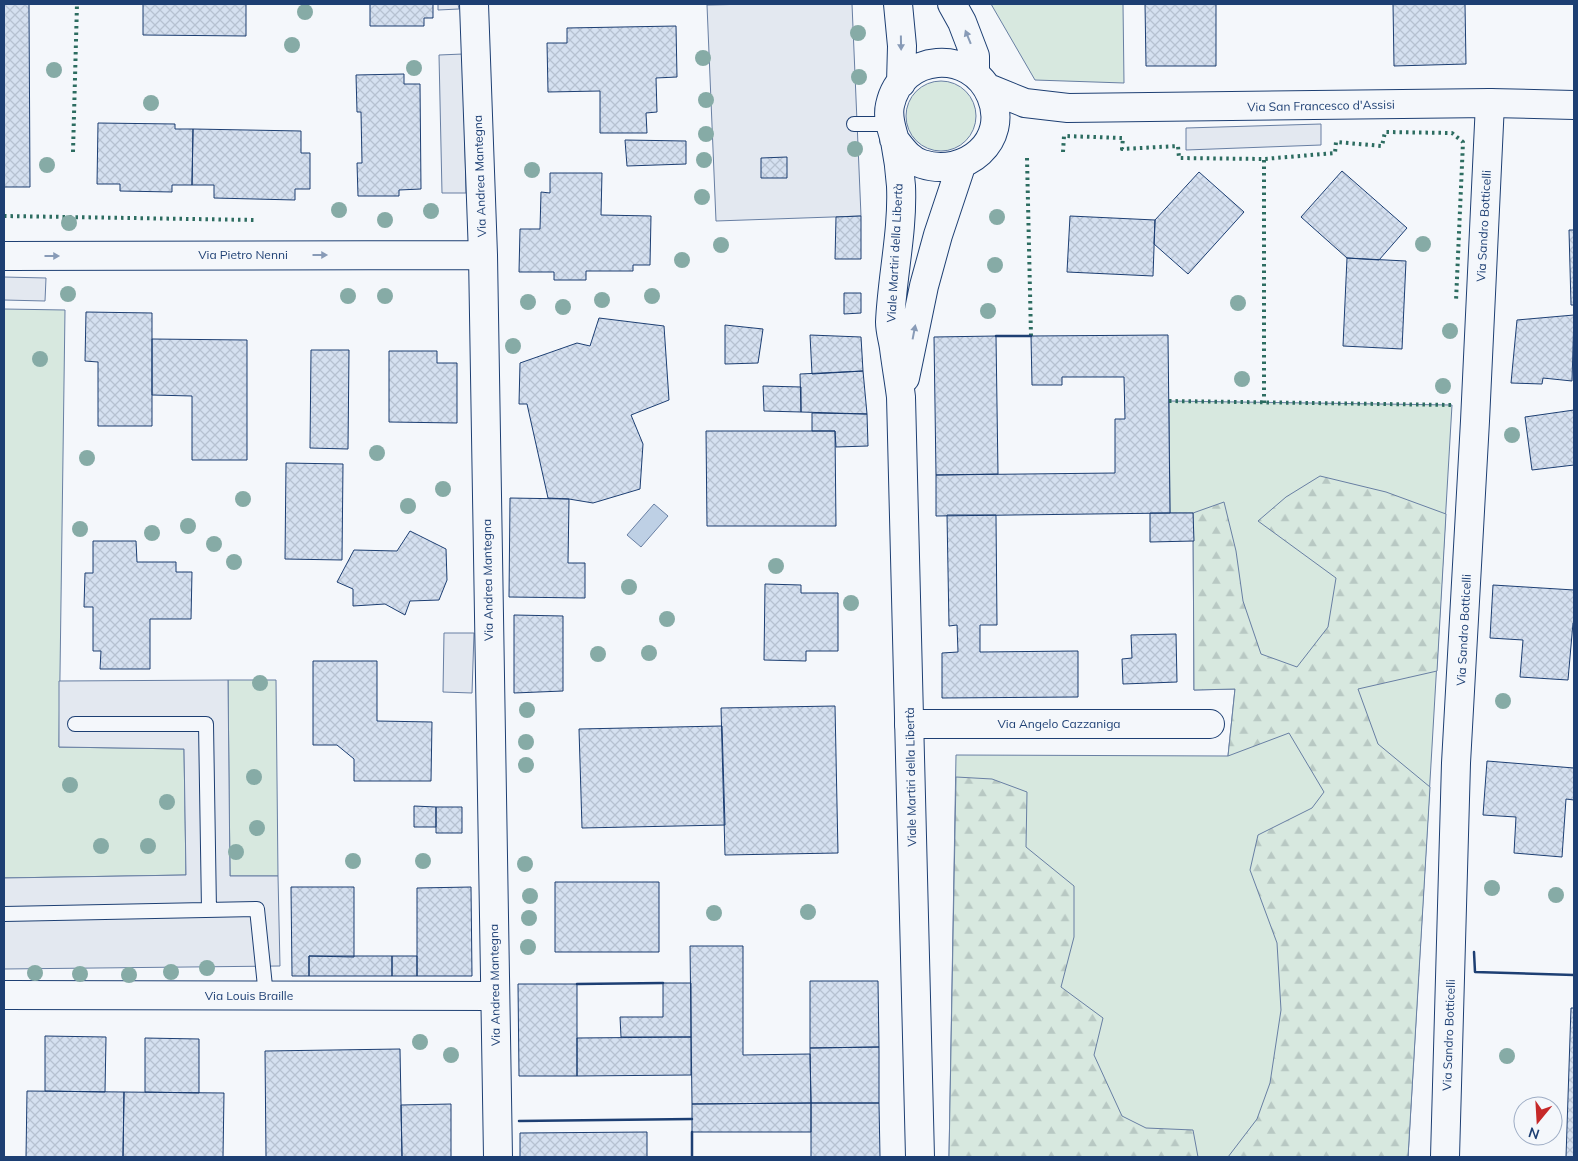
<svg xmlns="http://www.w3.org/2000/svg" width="1578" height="1161" viewBox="0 0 1578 1161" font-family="Mulish,sans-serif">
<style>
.green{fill:#d7e8df;stroke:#687fa3}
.forest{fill:url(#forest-firs);stroke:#687fa3}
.parking{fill:#e3e8f0;stroke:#687fa3}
.water{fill:#bed0e5;stroke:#687fa3}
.building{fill:url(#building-cross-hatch);stroke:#1d3f73}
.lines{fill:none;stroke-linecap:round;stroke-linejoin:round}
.lane-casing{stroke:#1d3f73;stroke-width:16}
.street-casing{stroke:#1d3f73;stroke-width:30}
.secondary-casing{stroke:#1d3f73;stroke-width:30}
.lane{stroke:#f4f7fb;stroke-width:14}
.street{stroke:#f4f7fb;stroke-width:28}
.secondary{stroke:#f4f7fb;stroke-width:28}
.hedge{stroke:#2c6c60;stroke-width:4;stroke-dasharray:2.5 4;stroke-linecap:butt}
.wall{stroke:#1d3f73;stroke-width:2.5}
.tree{fill:#86aba6}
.oneway{fill:#889bb7}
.labels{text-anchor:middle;stroke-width:4;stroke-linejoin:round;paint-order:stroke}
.street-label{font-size:12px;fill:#1d3f73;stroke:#f4f7fb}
</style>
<defs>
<pattern id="forest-firs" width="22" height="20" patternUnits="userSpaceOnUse" patternTransform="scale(1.25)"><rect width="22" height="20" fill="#d7e8df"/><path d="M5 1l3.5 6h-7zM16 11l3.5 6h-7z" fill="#b8c8c3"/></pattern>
<pattern id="building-cross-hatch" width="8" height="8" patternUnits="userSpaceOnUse" patternTransform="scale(1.25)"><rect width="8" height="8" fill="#d5e0f0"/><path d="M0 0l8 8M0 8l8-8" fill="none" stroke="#b6c1d1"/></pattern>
</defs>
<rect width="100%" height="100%" fill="#f4f7fb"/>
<!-- green -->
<path class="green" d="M991 4H1123L1124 83 1035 80Z
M906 116a35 35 0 1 1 70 0a35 35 0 1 1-70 0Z
M4 309 65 310 59 747 184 749 186 875 4 878Z
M1169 401 1452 405 1408 1157H949L956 755 1228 756 1235 689 1194 690 1193 513H1170Z
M228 680H276L278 876H230Z"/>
<!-- forest -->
<path class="forest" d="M1320 476 1386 492 1446 514 1437 671 1358 689 1378 744 1430 787 1408 1157H1228L1257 1119 1270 1083 1281 1010 1277 943 1250 870 1258 835 1312 808 1324 792 1289 733 1228 756 1235 689 1194 690 1193 513 1224 502 1236 551 1243 601 1261 654 1297 667 1328 627 1336 578 1258 521 1286 497Z
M956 777 992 779 1027 792 1026 847 1074 886V937L1061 987 1103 1018 1094 1055 1122 1116 1146 1128 1193 1130 1198 1157H949Z"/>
<!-- parking -->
<path class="parking" d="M438 4H458L459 9 438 10Z
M752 4H852L861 216 716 221 707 5Z
M463 54 466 193H442L439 55Z
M1321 124V145L1186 150V128Z
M4 277 46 278 45 301 4 300Z
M444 633H474L472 693 443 692Z
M228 680 230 876H278L280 966 4 969V878L186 875 184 749 59 747V681Z"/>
<!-- water -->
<path class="water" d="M654 504 668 516 641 547 627 535Z"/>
<!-- building -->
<path class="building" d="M4 4H29L30 187H4Z
M143 4H246V36L143 35Z
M370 4H433V18H424V26H370Z
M1145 4H1216V66H1146Z
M1393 4H1465L1466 64 1394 66Z
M676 26 677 77 656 78 657 112 646 113 647 133H600V91L548 92 547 43H567V28Z
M404 74V84H420L421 189 399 190V196H358L357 163H362L361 112H357L356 75Z
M98 123 175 124V129H193L192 185H172V192L120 191V184H97Z
M193 129 301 131V153H310V189H295V200L214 198V185H192Z
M625 140 686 141V164L627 166Z
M787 157V178H761V158Z
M1342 171 1407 228 1379 260 1347 258 1301 217Z
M1199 172 1244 212 1188 274 1154 244 1155 220Z
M550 173H602L601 215 651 216 650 265H633V271H586V280H554V272H519L520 229H540L541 192 550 193Z
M861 216V259H835L836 217Z
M1070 216 1155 220 1153 276 1067 272Z
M1569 230H1574V305H1571Z
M1347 258 1406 261 1402 349 1343 346Z
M844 293H861V313L844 314Z
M86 312 152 313V426H98V362L85 361Z
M1574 315 1572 381 1543 378 1542 384 1511 383 1517 320Z
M599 318 664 326 669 400 631 415 643 444 640 489 593 503 569 499 548 498 527 404H519L520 363 577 343 590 346Z
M725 325 763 329 758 363 725 364Z
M810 335 861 337 863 371 812 374Z
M1168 335 1170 513 936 516V475L1115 473V419H1125L1124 377H1062V385H1032L1031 336Z
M996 336 998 474 936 475 934 337Z
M152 339 247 340V460H192V396L152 395Z
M311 350H349L348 449 310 448Z
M389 351H437V363H457V423L389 422Z
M863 371 867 414 801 412 800 374Z
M763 386 801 387V412L764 411Z
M1574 410V465L1532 470 1525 417Z
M812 413 867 414 868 446 836 447 835 431H812Z
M706 431H835L836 526H707Z
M286 463 343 464 342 560 285 559Z
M510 498 569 499 568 563H585V598L509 597Z
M1150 513H1193L1194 541 1150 542Z
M947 515H996L997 625H980V652L1078 651V697L942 698V653L958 652 957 625 949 626Z
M410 531 446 549 447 580 439 600 410 601 405 615 385 604 353 606V589L337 582 354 550 397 551Z
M93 541H136L137 562H176V572H192L191 619H150V669H100L101 651H93V607H84L85 573H93Z
M765 584 801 585V593H838V651H806V661L764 660Z
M1493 585 1574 590V623H1573L1568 680 1520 677 1523 640 1490 638Z
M514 615 563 616V691L514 693Z
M1176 634 1177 682 1123 684 1122 659 1132 658 1131 635Z
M313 661H377V721L432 722 431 781H354V759L337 745H313Z
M835 706 838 853 725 855 721 708Z
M722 726 725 825 582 828 579 729Z
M1487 761 1574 768V800L1566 799 1562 857 1514 853 1516 817 1483 815Z
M414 806 436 807V827H414Z
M436 807H462V833H436Z
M555 882H659V952H555Z
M291 887H354V957L309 956V976H292Z
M471 887 472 976H417V888Z
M690 946H743V1055L810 1054 811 1103 692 1104Z
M309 956H392V976H309Z
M392 956H417V976H392Z
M810 981H878L879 1047 810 1048Z
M663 983H691V1037H621L620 1017H663Z
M518 984H577V1076H519Z
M1571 1008H1574V1157H1566Z
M45 1036 106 1037 105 1092 45 1091Z
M691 1037V1075L577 1076V1038Z
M145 1038 199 1039V1093L145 1092Z
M879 1047V1103H811L810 1048Z
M400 1049 402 1157H266L265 1051Z
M27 1091 124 1092 123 1157H26Z
M124 1092 224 1093 223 1157H123Z
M811 1103H879L880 1157H811Z
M811 1103V1132H692V1104Z
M451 1104V1157H402L401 1105Z
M647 1132V1157H520V1133Z"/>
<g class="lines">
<defs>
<path id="lane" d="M854 124H890
M75 724H206L209 910
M4 914 257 909 266 996"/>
<path id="street" d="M474 4 483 255 498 1157
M4 256 483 255
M909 724H1210
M4 995 495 996
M1445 1157 1456 763 1475 421 1490 103"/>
<path id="secondary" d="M898 4 902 46 901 83
M952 4 962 22 975 56V73
M988 88 1025 103 1068 108 1490 103 1574 105
M894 139C902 149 909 160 922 164 965 178 1010 141 991 96 971 48 901 53 890 105 887 118 892 129 895 141 898 156 900 171 901 186 903 231 892 277 890 322 890 331 893 340 894 348 896 364 899 381 901 397L920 1157
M905 378 924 286 938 235 962 163"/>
</defs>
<!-- lane casing -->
<use href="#lane" class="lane-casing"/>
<!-- street casing -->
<use href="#street" class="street-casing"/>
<!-- secondary casing -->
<use href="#secondary" class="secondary-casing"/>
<!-- lane -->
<use href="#lane" class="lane"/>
<!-- street -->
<use href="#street" class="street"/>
<!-- secondary -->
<use href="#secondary" class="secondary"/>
<!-- hedge -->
<path class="hedge" d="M73 152 77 4
M1063 152 1064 136 1123 138 1122 149 1178 146 1179 158 1264 159 1335 153 1336 142 1382 146 1385 132 1452 133 1463 142 1456 301
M1027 158 1031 336
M4 216 255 220
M1169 401 1452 405
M1264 403V159"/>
<!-- wall -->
<path class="wall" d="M996 336H1031
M1474 952 1475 972 1574 975
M577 984 663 983
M519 1121 692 1119
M692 1132V1157"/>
</g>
<!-- trees -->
<g class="tree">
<circle cx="305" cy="12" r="8"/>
<circle cx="858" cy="33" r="8"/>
<circle cx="292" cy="45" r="8"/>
<circle cx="703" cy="58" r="8"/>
<circle cx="414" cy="68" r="8"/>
<circle cx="54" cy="70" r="8"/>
<circle cx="859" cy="77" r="8"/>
<circle cx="706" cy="100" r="8"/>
<circle cx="151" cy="103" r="8"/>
<circle cx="706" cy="134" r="8"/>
<circle cx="855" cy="149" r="8"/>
<circle cx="704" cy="160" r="8"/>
<circle cx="47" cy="165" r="8"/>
<circle cx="532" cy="170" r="8"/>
<circle cx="702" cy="197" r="8"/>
<circle cx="339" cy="210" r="8"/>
<circle cx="431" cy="211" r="8"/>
<circle cx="997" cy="217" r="8"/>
<circle cx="385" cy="220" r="8"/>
<circle cx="69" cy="223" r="8"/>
<circle cx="1423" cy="244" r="8"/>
<circle cx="721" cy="245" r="8"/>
<circle cx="682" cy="260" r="8"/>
<circle cx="995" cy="265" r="8"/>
<circle cx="68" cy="294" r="8"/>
<circle cx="348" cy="296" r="8"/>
<circle cx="385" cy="296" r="8"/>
<circle cx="652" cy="296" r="8"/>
<circle cx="602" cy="300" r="8"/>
<circle cx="528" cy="302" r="8"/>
<circle cx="1238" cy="303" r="8"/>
<circle cx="563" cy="307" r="8"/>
<circle cx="988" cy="311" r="8"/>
<circle cx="1450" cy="331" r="8"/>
<circle cx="513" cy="346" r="8"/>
<circle cx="40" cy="359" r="8"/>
<circle cx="1242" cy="379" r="8"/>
<circle cx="1443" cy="386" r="8"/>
<circle cx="1512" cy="435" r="8"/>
<circle cx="377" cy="453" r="8"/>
<circle cx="87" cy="458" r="8"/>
<circle cx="443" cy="489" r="8"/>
<circle cx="243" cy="499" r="8"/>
<circle cx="408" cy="506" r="8"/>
<circle cx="188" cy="526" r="8"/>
<circle cx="80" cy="529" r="8"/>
<circle cx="152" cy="533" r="8"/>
<circle cx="214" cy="544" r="8"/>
<circle cx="234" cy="562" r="8"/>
<circle cx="776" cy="566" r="8"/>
<circle cx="629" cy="587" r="8"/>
<circle cx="851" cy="603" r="8"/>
<circle cx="667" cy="619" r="8"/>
<circle cx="649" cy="653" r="8"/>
<circle cx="598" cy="654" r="8"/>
<circle cx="260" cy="683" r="8"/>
<circle cx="1503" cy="701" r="8"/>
<circle cx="527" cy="710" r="8"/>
<circle cx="526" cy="742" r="8"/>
<circle cx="526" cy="765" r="8"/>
<circle cx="254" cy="777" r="8"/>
<circle cx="70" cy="785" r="8"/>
<circle cx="167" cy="802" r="8"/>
<circle cx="257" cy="828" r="8"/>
<circle cx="101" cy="846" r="8"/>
<circle cx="148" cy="846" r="8"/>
<circle cx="236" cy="852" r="8"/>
<circle cx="353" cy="861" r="8"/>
<circle cx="423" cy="861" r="8"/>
<circle cx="525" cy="864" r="8"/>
<circle cx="1492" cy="888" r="8"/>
<circle cx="1556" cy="895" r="8"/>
<circle cx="530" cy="896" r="8"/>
<circle cx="808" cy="912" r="8"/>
<circle cx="714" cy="913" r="8"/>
<circle cx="529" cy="918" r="8"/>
<circle cx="528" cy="947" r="8"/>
<circle cx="207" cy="968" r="8"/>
<circle cx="171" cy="972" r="8"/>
<circle cx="35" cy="973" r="8"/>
<circle cx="80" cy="974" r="8"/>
<circle cx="129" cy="975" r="8"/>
<circle cx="420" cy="1042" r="8"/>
<circle cx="451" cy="1055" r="8"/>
<circle cx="1507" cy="1056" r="8"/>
</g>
<!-- one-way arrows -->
<defs><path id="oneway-solid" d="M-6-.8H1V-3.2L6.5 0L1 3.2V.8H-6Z" transform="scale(1.25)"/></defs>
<g class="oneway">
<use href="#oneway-solid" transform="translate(968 37) rotate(-112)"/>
<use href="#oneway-solid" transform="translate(901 43) rotate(89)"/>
<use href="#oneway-solid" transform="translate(320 255)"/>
<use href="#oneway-solid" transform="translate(52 256)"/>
<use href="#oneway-solid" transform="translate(914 332) rotate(-79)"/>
</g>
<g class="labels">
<!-- street labels -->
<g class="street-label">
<text transform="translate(1321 106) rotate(-1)" y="4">Via San Francesco d'Assisi</text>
<text transform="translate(480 176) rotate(-92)" y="4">Via Andrea Mantegna</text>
<text transform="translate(1484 226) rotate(-87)" y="4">Via Sandro Botticelli</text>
<text transform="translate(895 253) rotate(-87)" y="4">Viale Martiri della Libertà</text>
<text x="243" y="259">Via Pietro Nenni</text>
<text transform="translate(488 580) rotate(-91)" y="4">Via Andrea Mantegna</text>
<text transform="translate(1464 630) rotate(-87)" y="4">Via Sandro Botticelli</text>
<text x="1059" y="728">Via Angelo Cazzaniga</text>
<text transform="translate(911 777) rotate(-91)" y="4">Viale Martiri della Libertà</text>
<text transform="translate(495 985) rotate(-91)" y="4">Via Andrea Mantegna</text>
<text x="249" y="1000">Via Louis Braille</text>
<text transform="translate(1449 1035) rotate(-88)" y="4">Via Sandro Botticelli</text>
</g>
</g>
<!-- border -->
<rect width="1578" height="1161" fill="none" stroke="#1d3f73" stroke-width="10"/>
<!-- north arrow -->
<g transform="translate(1538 1121) rotate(198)"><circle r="24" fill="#f4f7fb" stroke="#9eadc5"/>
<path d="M0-4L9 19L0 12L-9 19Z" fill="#c62828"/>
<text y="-8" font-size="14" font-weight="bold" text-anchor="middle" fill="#1d3f73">N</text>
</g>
</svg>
